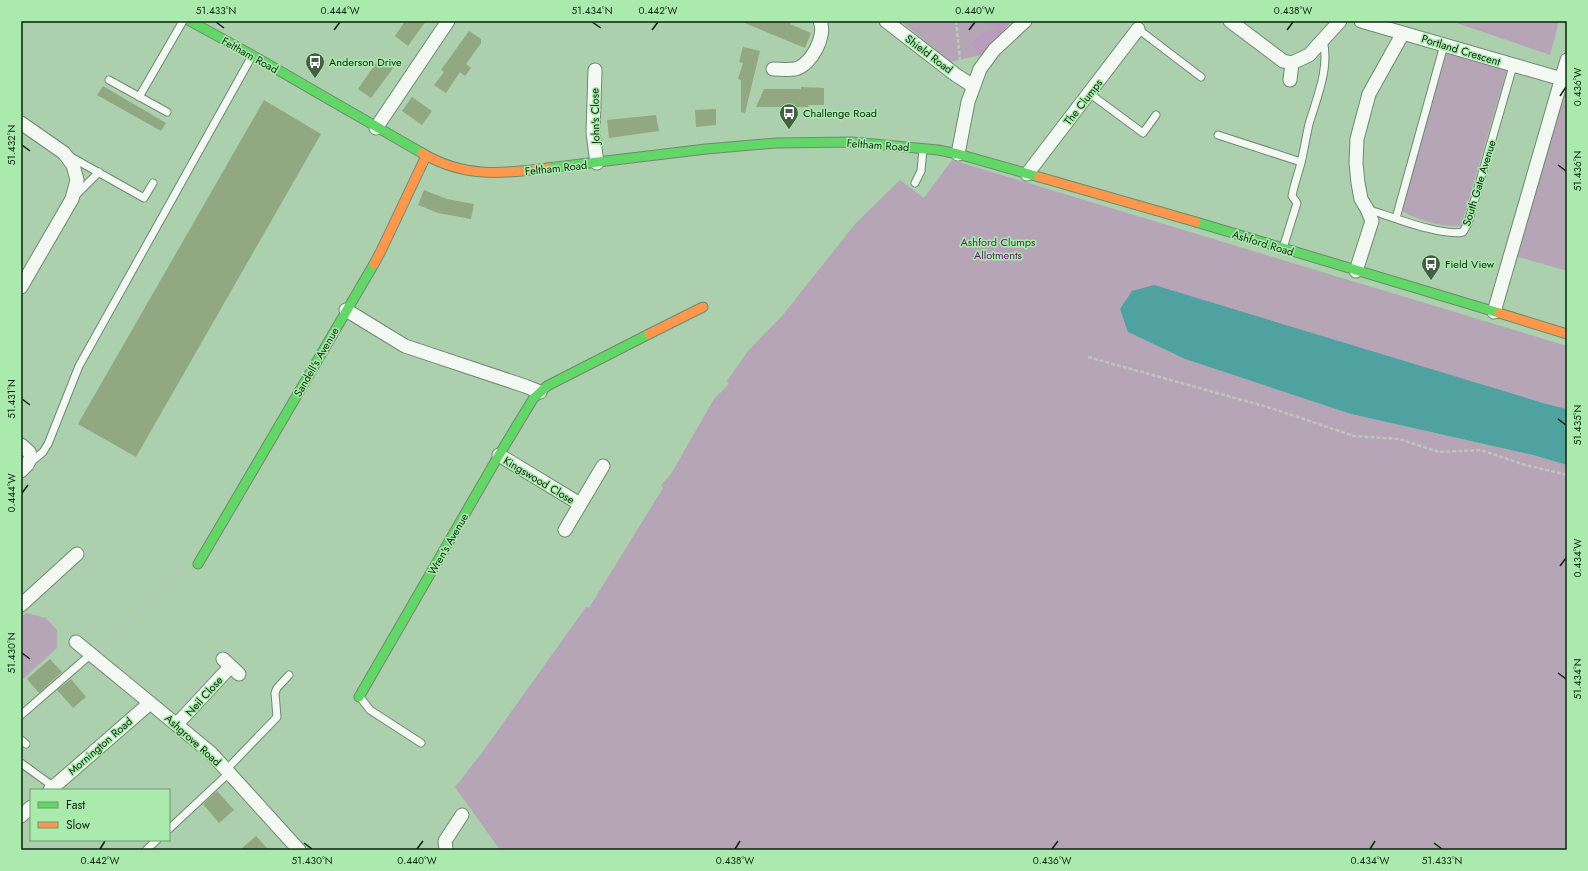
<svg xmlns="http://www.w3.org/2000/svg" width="1588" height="871" viewBox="0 0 1588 871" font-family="Jost,sans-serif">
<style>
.green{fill:#b5a5b7}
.forest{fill:#ba9cbc}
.water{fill:#4fa2a0}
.building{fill:#91a882}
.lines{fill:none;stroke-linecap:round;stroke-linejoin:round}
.lane-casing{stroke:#6e8a70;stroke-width:9}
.street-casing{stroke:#6e8a70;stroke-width:15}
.fast-casing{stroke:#6e8a70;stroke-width:11}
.slow-casing{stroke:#6e8a70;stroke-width:11}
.path{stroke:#bcc6bc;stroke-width:2.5;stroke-dasharray:4 2;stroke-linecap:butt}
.lane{stroke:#f3f8f3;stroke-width:7}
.street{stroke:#f3f8f3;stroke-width:13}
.fast{stroke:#63d668;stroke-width:9}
.slow{stroke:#ff974d;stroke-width:9}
.ticks{fill:none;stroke:#0a240d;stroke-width:1.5}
.labels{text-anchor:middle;stroke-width:3;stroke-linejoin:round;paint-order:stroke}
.street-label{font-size:11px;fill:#0a240d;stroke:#aaebad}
.poi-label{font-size:11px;fill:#0a240d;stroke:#aaebad;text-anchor:start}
.park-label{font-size:11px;fill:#631667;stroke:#aaebad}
.neatline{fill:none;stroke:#0a240d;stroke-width:1.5}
.ticks-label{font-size:10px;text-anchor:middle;fill:#0a240d}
</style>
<rect width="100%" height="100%" fill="#accfad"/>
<!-- green -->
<path class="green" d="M901 21H1012L981 55 950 62Z
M1451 21H1559L1550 55Z
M1446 51 1507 69 1461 226C1441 227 1420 221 1402 211Z
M1567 83V271L1515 256Z
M952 160 1567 346V409L1543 403 1128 332 1185 359 1351 414 1533 455 1567 465V850H500L455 787 481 754 586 607 589 608 663 488 661 485 671 474 714 399 729 384 727 381 748 351 782 316 856 223 900 180 924 198Z
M26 613 46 618 57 630V648L21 681V617Z"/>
<!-- forest -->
<path class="forest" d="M981 21H1012L981 55 971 43 980 34 998 29Z"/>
<!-- water -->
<path class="water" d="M1154 285 1543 403 1567 409V465L1533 455 1351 414 1185 359 1128 332 1120 309 1132 291Z"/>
<!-- building -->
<path class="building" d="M405 21H426L408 46 395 36Z
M740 21H792L790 24 811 33 805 48Z
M469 31 481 39V43L466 64 471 68 465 76 460 72 446 93 434 85 444 72 441 70Z
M743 47 760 51 745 113 741 112V80L738 79 743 63 739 62Z
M380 57 394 67 371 98 358 89Z
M103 86 166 123 161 131 97 95Z
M801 87 824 88V105H808L809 107H756L764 89H801Z
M412 97 432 111 422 125 402 111Z
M264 100 321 134 136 457 78 424Z
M716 109V125L696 127 695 110Z
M656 115 659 131 609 138 607 120Z
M424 190 447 199 474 204 471 219 438 213 418 205Z
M50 659 62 672 39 693 27 679Z
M71 679 86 697 73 708 57 690Z
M217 791 234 810 219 823 203 804Z
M256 836 269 850H240Z"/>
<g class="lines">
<defs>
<path id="lane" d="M1138 29 1201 77
M109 80 167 112
M1089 93 1143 133 1156 115
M139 97 183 21
M1218 135 1301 162
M71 157 144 198 153 183
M915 183 921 171 923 149
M75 196 99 172
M1367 209C1390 216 1442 237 1463 232L1468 223 1513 66
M1396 218 1444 45
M1283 248 1297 203 1292 196C1294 185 1298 174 1301 163 1304 150 1306 137 1309 124 1317 97 1330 68 1323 40
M30 463 43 452 48 444 79 366 252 56
M360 697 370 710 421 743
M21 715 90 655
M21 740 26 744
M21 763 54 787
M226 770 277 717 275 693 277 688 289 675
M169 829 229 773
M146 850 157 840"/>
<path id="street" d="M886 21 956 75 973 86
M1230 21 1283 61 1292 63 1309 55 1340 21
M1361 21 1562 79
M773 69C780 69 788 70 795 69 811 66 827 35 820 21
M595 70 593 133 597 163
M1290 80 1292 63
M21 123 64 153 73 165 77 180 72 199 21 287
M376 128 448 21
M958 154 968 102 980 69 994 50 1025 21
M1027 174 1138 29
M1356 271 1372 221 1367 209 1361 199 1358 183 1356 163 1357 139 1369 94 1403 33
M346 310 405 346 525 386 540 392
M1494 312 1567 60
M21 445 29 452 31 457 27 465 21 471
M499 455 580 504
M565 530 603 466
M21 605 77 554
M76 642 211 753 299 850
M223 659 239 674
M177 724 230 667
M50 790 150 703
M21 816 31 807
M446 850 445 841 462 815"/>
<path id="fast" d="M190 21 252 55 422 153
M548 168 706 149 776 143 852 142 938 150 958 154 1039 177
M1196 222 1499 313
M198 564 374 264
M359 697 499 455 533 399 547 386 649 334"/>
<path id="slow" d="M422 153C464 178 502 174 548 168
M1039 177 1196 222
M374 264 381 251 426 156
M1499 313 1567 334
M649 334 703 307"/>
</defs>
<!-- lane casing -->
<use href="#lane" class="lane-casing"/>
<!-- street casing -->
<use href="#street" class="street-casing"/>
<!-- fast casing -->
<use href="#fast" class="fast-casing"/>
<!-- slow casing -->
<use href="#slow" class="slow-casing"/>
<!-- path -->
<path class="path" d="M956 21 960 60
M1088 357 1271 408 1354 436 1399 439 1439 452 1481 450 1522 464 1567 475
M104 650 184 567"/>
<!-- lane -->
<use href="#lane" class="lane"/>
<!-- street -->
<use href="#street" class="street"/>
<!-- fast -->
<use href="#fast" class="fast"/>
<!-- slow -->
<use href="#slow" class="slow"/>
</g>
<!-- ticks -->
<path class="ticks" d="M216 22 224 28M592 22 601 28M334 30 340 22M652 30 658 22M969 30 975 22M1287 30 1293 22M1560 96 1566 87M22 145 30 151M1558 165 1566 171M22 399 30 405M1558 419 1566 425M22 493 28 485M1560 566 1566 558M22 653 30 659M1558 673 1566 679M304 843 312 849M1434 843 1442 849M100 849 105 841M417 849 423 841M735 849 740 841M1052 849 1058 841M1370 849 1375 841"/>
<!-- icons -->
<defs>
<symbol id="bus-pin" viewBox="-11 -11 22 30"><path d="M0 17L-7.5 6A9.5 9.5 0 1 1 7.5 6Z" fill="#436045" stroke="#aaebad"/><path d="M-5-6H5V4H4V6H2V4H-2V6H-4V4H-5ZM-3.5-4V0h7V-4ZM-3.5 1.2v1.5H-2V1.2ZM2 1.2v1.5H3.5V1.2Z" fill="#fff"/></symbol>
</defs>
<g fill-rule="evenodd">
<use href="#bus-pin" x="304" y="51" width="22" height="30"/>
<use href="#bus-pin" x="778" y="102" width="22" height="30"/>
<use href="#bus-pin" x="1420" y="253" width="22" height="30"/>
</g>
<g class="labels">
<!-- street labels -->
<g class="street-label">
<text transform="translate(1461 50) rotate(17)" y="4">Portland Crescent</text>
<text transform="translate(929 54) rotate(37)" y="4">Shield Road</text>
<text transform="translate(250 55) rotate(29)" y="4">Feltham Road</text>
<text transform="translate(1083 102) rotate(-52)" y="4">The Clumps</text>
<text transform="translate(595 116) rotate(-91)" y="4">John's Close</text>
<text transform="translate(878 145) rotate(4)" y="4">Feltham Road</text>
<text transform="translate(556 168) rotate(-6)" y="4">Feltham Road</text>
<text transform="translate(1479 183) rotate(-73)" y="4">South Gate Avenue</text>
<text transform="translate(1263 243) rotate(17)" y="4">Ashford Road</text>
<text transform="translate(316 362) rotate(-60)" y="4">Sandell's Avenue</text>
<text transform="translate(539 480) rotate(31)" y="4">Kingswood Close</text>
<text transform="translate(448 544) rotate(-60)" y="4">Wren's Avenue</text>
<text transform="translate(204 696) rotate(-48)" y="4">Neil Close</text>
<text transform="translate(193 740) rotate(42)" y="4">Ashgrove Road</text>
<text transform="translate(100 746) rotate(-41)" y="4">Mornington Road</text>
</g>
<!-- poi labels -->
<g class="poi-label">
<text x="329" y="66">Anderson Drive</text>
<text x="803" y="117">Challenge Road</text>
<text x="1445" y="268">Field View</text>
</g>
<!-- park labels -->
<g class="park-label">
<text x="998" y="246">Ashford Clumps<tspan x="998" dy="13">Allotments</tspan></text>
</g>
</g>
<!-- border -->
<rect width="1588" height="871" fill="none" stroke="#aaebad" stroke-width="44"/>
<!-- legend -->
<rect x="30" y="789" width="140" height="52" fill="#aaebad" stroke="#6a9b6d"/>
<rect x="38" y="802" width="20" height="6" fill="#63d668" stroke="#6a9b6d"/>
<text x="66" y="809" font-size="12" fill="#0a240d">Fast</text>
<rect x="38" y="822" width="20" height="6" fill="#ff974d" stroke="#6a9b6d"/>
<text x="66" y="829" font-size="12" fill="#0a240d">Slow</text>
<rect x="22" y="22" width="1544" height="827" class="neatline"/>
<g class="ticks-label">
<text x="216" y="14">51.433°N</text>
<text x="340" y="14">0.444°W</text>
<text x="592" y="14">51.434°N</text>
<text x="658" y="14">0.442°W</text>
<text x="975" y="14">0.440°W</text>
<text x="1293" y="14">0.438°W</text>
<text transform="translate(1577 87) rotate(-90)" y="4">0.436°W</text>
<text transform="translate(11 145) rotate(-90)" y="4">51.432°N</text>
<text transform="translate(1577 171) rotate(-90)" y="4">51.436°N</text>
<text transform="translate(11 399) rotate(-90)" y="4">51.431°N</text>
<text transform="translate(1577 425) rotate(-90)" y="4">51.435°N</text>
<text transform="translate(11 493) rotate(-90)" y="4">0.444°W</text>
<text transform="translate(1577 558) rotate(-90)" y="4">0.434°W</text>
<text transform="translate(11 653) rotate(-90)" y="4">51.430°N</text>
<text transform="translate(1577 679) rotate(-90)" y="4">51.434°N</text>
<text x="100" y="864">0.442°W</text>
<text x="312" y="864">51.430°N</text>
<text x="417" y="864">0.440°W</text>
<text x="735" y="864">0.438°W</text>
<text x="1052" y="864">0.436°W</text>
<text x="1370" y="864">0.434°W</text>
<text x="1442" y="864">51.433°N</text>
</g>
</svg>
